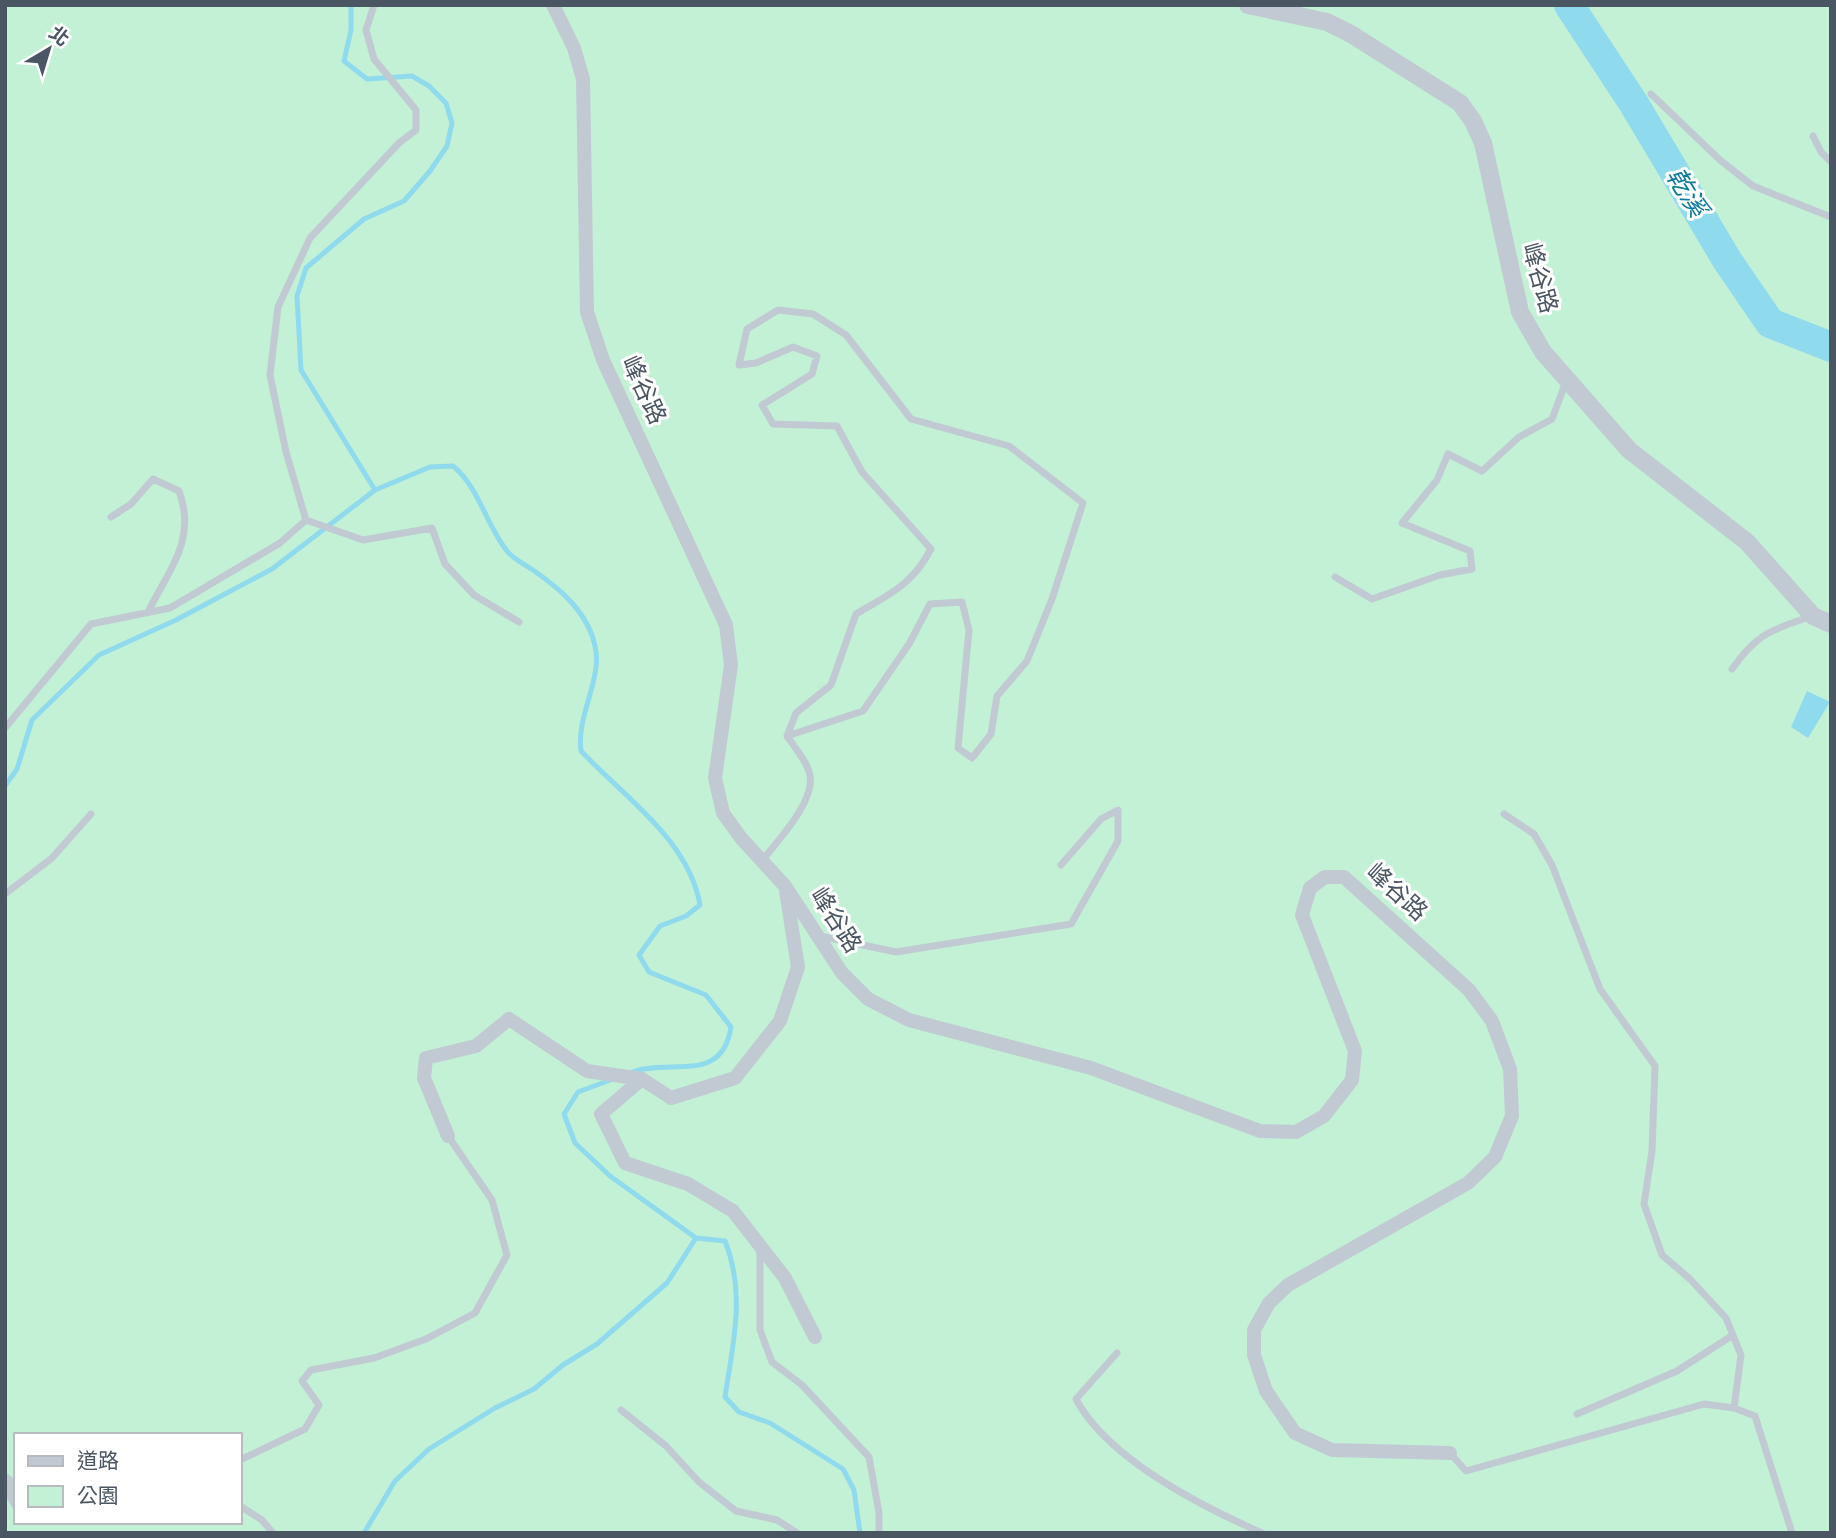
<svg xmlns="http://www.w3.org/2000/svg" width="1836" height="1538" viewBox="0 0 1836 1538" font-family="'Space Grotesk','Noto Sans TC',sans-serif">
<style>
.green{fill:#c3f1d5;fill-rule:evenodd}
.water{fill:#90daee}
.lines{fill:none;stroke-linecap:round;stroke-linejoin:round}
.stream{stroke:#90daee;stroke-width:5}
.river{stroke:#90daee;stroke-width:30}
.service{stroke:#c1cad2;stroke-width:7}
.minor{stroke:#c1cad2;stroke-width:14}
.tertiary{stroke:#c1cad2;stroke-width:18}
.labels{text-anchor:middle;stroke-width:6;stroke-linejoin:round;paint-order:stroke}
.street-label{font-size:24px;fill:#4a5661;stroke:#fff}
.water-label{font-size:26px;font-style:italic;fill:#0c7c9b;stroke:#fff}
</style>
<rect width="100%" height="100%" fill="#f5f3f3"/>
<!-- green -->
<path class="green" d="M5 5H1831V1533H5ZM16 1435H240V1522H16Z"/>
<!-- water -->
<path class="water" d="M1807 691 1830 702 1808 738 1791 727Z"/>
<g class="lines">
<!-- stream -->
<path class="stream" d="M351 5V30L344 61 367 79 412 76 429 86 446 103 452 123 447 146 430 171 404 201 364 219 306 268 297 296 301 370 375 490 430 467 453 466C479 487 486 525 507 551 513 559 524 564 533 570 559 588 588 612 595 646 603 678 576 716 581 751 623 796 689 840 700 905L686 916 660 926 639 955 649 972 706 995 731 1027C722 1085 671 1058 632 1072
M5 786 17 769 32 720 99 655 176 620 272 569 375 490
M696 1238 725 1241C746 1294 733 1343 725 1397L739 1412 770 1423 843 1469 854 1490 860 1533
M364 1533 395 1481 429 1449 495 1408 534 1389 563 1365 597 1344 667 1283 696 1238 610 1176 575 1143 564 1114 578 1092 613 1079"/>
<!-- river -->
<path class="river" d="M1569 5 1634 104 1727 260 1770 323 1831 347"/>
<!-- service -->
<path class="service" d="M1651 94 1720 160 1753 186 1831 217
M1813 136 1821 152 1831 162
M111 517 131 504 153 479 179 491C197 540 169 569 148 612
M306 520 363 540 432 528 445 564 474 595 519 622
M1335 577 1372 599 1440 575 1472 569 1470 551 1402 523 1437 480 1448 454 1482 471 1519 437 1552 419 1567 379
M1732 669C1758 632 1772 630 1812 616
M5 728 91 624 170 608 280 543 306 520 286 452 270 375 278 307 310 238 399 143 416 130V110L374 59 366 30 374 5
M1504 814 1534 834 1552 865 1600 989 1655 1066 1652 1151 1644 1204 1662 1255 1690 1279 1726 1318 1741 1355 1734 1408
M762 861C778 840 815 802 810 775 807 761 795 748 787 736L796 713 831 685 856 614C890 594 912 585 931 549L862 472 837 426 773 424 762 405 812 374 817 356 793 347 756 363 739 365 747 329 778 310 813 314 846 335 911 419 1009 446 1083 503 1052 599 1027 661 997 696 991 734 972 758 958 748 969 630 962 602 930 604 909 644 863 711 787 736
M5 894 52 858 91 814
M820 936 896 952 1071 924 1118 841V810L1101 819 1061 865
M760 1250V1330L772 1362 802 1385 869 1457 879 1513V1533
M1117 1353 1076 1399C1107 1458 1201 1506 1262 1533
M621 1410 666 1446 699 1482 736 1511 777 1520 797 1533
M1577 1414 1677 1371 1733 1335
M1450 1453 1466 1471 1704 1404 1734 1408 1755 1416 1792 1533
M240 1460 305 1429 319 1405 302 1381 311 1370 374 1358 426 1339 475 1313 507 1255 492 1200 448 1136
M5 1476 10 1480V1497L16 1507
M240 1506 262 1520 273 1533"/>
<!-- minor -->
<path class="minor" d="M553 5 574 48 583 79 587 312 603 360 726 625 731 665 715 778 723 813 741 838 785 886 842 973 868 999 909 1020 1091 1068 1260 1131 1296 1132 1324 1116 1352 1080 1355 1051 1302 915 1310 888 1325 877H1344L1469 990 1492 1021 1510 1069 1512 1116 1495 1157 1468 1183 1288 1285 1269 1303 1254 1330V1355L1266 1391 1295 1433 1332 1450 1450 1453
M786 891 798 967 780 1021 735 1078 671 1098 642 1079 601 1114 625 1163 688 1184 733 1211 785 1278 815 1337
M448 1136 424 1078 426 1058 476 1046 509 1019 587 1071 642 1079"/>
<!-- tertiary -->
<path class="tertiary" d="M1248 5 1327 22 1351 34 1460 103 1473 121 1483 143 1520 312 1543 352 1629 450 1747 542 1813 616 1831 624"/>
</g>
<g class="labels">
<!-- street labels -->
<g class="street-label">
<text transform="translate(1540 278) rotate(74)" y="8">峰谷路</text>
<text transform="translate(644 390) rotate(65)" y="8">峰谷路</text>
<text transform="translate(1397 892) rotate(42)" y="8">峰谷路</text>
<text transform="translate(836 920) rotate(57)" y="8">峰谷路</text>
</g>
<!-- water labels -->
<g class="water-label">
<text transform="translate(1687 192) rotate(58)" y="9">乾溪</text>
</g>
</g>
<!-- border -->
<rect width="1836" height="1538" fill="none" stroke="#4a5661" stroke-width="14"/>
<!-- legend -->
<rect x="14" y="1433" width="228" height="91" fill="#ffffff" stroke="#b7bbc0" stroke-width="2"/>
<rect x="28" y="1456" width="35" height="10" fill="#c1cad2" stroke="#b7bbc0" stroke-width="2"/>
<text x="77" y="1468" font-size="21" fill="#4a5661">道路</text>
<rect x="28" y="1486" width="35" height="21" fill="#c3f1d5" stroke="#b7bbc0" stroke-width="2"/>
<text x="77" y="1503" font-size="21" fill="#4a5661">公園</text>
<!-- north arrow -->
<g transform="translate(49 49) rotate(38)" stroke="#ffffff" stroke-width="5" paint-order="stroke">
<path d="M0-5L12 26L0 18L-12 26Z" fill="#4a5661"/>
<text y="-10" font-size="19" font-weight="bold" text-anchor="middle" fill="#4a5661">北</text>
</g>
</svg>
